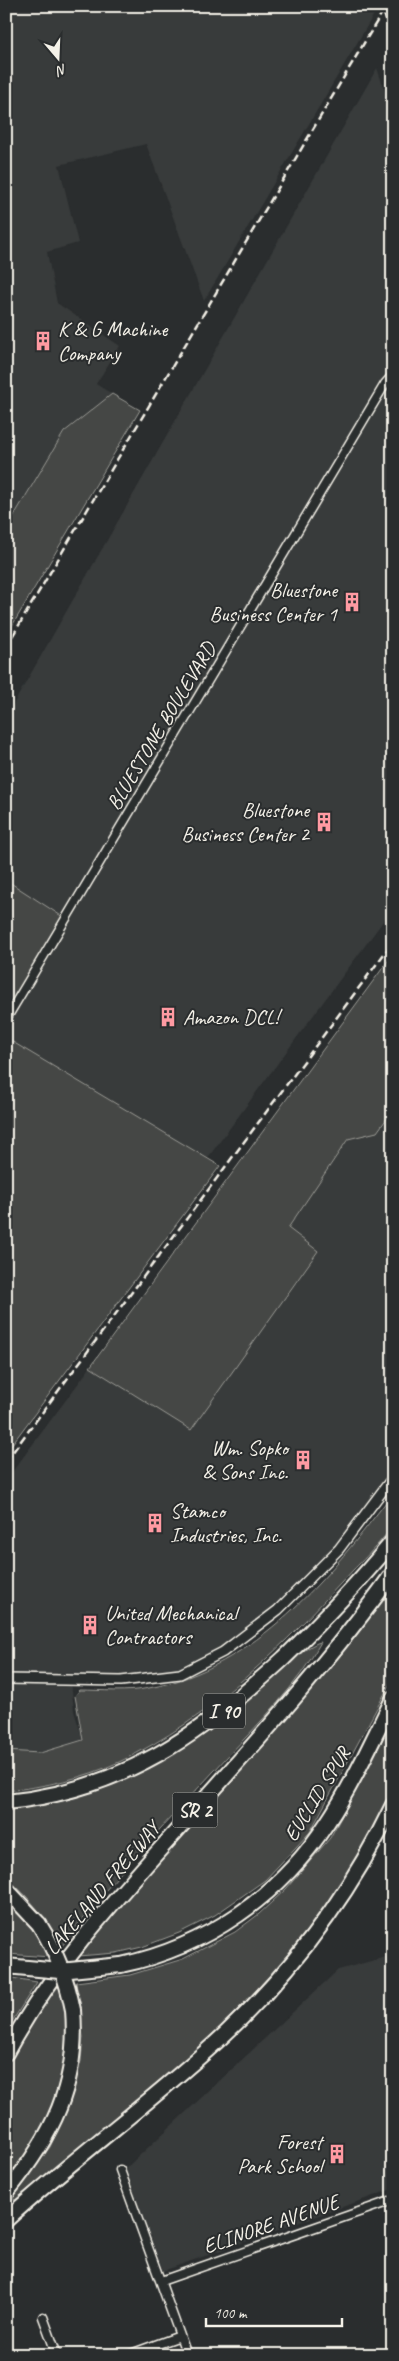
<svg xmlns="http://www.w3.org/2000/svg" width="399" height="2361" viewBox="0 0 399 2361" font-family="Caveat,sans-serif">
<style>
.built{fill:#373a3a}
.green{fill:#444645;stroke:#9c9c96}
.lines{fill:none;stroke-linecap:round;stroke-linejoin:round}
.minor-casing{stroke:#f4f1e8;stroke-width:11}
.tertiary-casing{stroke:#f4f1e8;stroke-width:12}
.primary-casing{stroke:#f4f1e8;stroke-width:15}
.motorway-casing{stroke:#f4f1e8;stroke-width:18}
.minor{stroke:#2a2d2e;stroke-width:8}
.tertiary{stroke:#2a2d2e;stroke-width:9}
.primary{stroke:#2a2d2e;stroke-width:11}
.motorway{stroke:#2a2d2e;stroke-width:14}
.rail{stroke:#f4f1e8;stroke-width:2.5;stroke-dasharray:8 4;stroke-linecap:butt}
.motorway-bridge-casing{stroke:#f4f1e8;stroke-width:18;stroke-linecap:butt}
.motorway-bridge{stroke:#2a2d2e;stroke-width:14}
.labels{text-anchor:middle;stroke-width:4;stroke-linejoin:round;paint-order:stroke}
.shield{fill:#2a2d2e;stroke:#b7b6b0;stroke-width:1}
.shield-label{font-size:20px;font-weight:bold;fill:#f4f1e8}
.poi-label{font-size:21px;fill:#f4f1e8;stroke:#2a2d2e;text-anchor:start}
.street-label{font-size:21px;fill:#f4f1e8;stroke:#2a2d2e}
</style>
<rect width="100%" height="100%" fill="#2a2d2e"/>
<filter id="ink" filterUnits="userSpaceOnUse"><feTurbulence type="fractalNoise" baseFrequency=".02" numOctaves="2"/><feDisplacementMap in="SourceGraphic" scale="10" xChannelSelector="R" yChannelSelector="G"/><feConvolveMatrix kernelMatrix="1 2 1 2 8 2 1 2 1" color-interpolation-filters="sRGB"/></filter>
<g filter="url(#ink)">
<!-- built -->
<path class="built" d="M6 6H379L204 301 146 144 59 165 78 243 47 252 57 303 120 346 96 384 112 394 64 432 6 529Z
M377 68 393 113V908L6 1430V717Z
M393 962V1477L339 1549 278 1610 223 1652 180 1674 71 1680 74 1711 83 1740 40 1753 6 1751V1480Z
M393 1955V2189L163 2271 125 2169 338 1970Z"/>
<!-- green -->
<path class="green" d="M112 394 140 410 6 636V529L64 432Z
M6 880 66 919 6 1019Z
M393 954V1110L377 1132 348 1139 288 1228 318 1251 191 1430 90 1367Z
M6 1038 220 1166 6 1452Z
M393 1493C393 1502 395 1514 393 1523 391 1532 362 1561 354 1569 285 1644 213 1718 119 1762 84 1778 44 1787 6 1791V1751L40 1753 83 1740 75 1696 80 1690C102 1690 127 1693 149 1688 256 1668 330 1576 393 1493Z
M393 1585V1678L310 1832 265 1880 215 1915 179 1933 142 1947 116 1953 78 1956 104 1922 183 1830 305 1697 356 1636Z
M321 1642C297 1686 261 1721 227 1757 171 1818 111 1878 62 1946 47 1920 30 1897 6 1877V1810C78 1805 147 1774 206 1733 227 1718 304 1643 321 1642Z
M393 1720C393 1737 396 1774 393 1788 388 1805 367 1838 358 1855 274 2000 143 2097 15 2200L12 2198 50 2147 69 2104 81 2061 83 2037 76 1982 130 1975 183 1959 235 1932 259 1914 286 1889 330 1838Z
M6 1896 37 1932 51 1957 6 1954Z
M6 1977 37 1982 6 2031Z
M62 1982C80 2062 57 2121 6 2182V2060L57 1983Z"/>
<g class="lines">
<defs>
<path id="minor" d="M6 1019 385 384 393 375
M120 2170 187 2355
M161 2281 393 2200
M43 2317 57 2355
M128 2355 180 2336"/>
<path id="tertiary" d="M6 1679 121 1681 180 1674 223 1652 278 1610 339 1549 393 1477"/>
<path id="primary" d="M388 6 393 21"/>
<path id="motorway" d="M6 1802C122 1791 202 1734 284 1658 322 1621 359 1582 393 1541
M6 1889 39 1924
M121 1965C206 1947 280 1896 327 1823 353 1784 372 1741 393 1699
M6 2053C54 1964 122 1892 189 1817 260 1738 331 1659 393 1573
M6 2193C52 2137 79 2084 73 2010
M6 2220C77 2155 156 2099 226 2033 295 1968 352 1890 393 1805"/>
</defs>
<!-- minor casing -->
<use href="#minor" class="minor-casing"/>
<!-- tertiary casing -->
<use href="#tertiary" class="tertiary-casing"/>
<!-- primary casing -->
<use href="#primary" class="primary-casing"/>
<!-- motorway casing -->
<use href="#motorway" class="motorway-casing"/>
<!-- minor -->
<use href="#minor" class="minor"/>
<!-- tertiary -->
<use href="#tertiary" class="tertiary"/>
<!-- primary -->
<use href="#primary" class="primary"/>
<!-- motorway -->
<use href="#motorway" class="motorway"/>
<!-- rail -->
<path class="rail" d="M6 647 386 6
M6 1461 393 942"/>
<defs>
<path id="motorway-bridge" d="M39 1924C56 1951 67 1979 73 2010
M6 1966 60 1971 121 1965"/>
</defs>
<!-- motorway-bridge casing -->
<use href="#motorway-bridge" class="motorway-bridge-casing"/>
<!-- motorway-bridge -->
<use href="#motorway-bridge" class="motorway-bridge"/>
</g>
</g>
<!-- icons -->
<defs>
<symbol id="building-bare" viewBox="-9 -9 18 18"><path d="M-4-6H4V6H1V3H-1V6H-4ZM-2.5-4.3h1.7v1.8h-1.7ZM.8-4.3h1.7v1.8H.8ZM-2.5-1h1.7V.8h-1.7ZM.8-1h1.7V.8H.8Z" fill="#ff9aa2" stroke="#2a2d2e" stroke-width="2.5" paint-order="stroke"/></symbol>
</defs>
<g fill-rule="evenodd">
<use href="#building-bare" x="29" y="327" width="28" height="28"/>
<use href="#building-bare" x="338" y="588" width="28" height="28"/>
<use href="#building-bare" x="310" y="808" width="28" height="28"/>
<use href="#building-bare" x="154" y="1003" width="28" height="28"/>
<use href="#building-bare" x="289" y="1446" width="28" height="28"/>
<use href="#building-bare" x="141" y="1509" width="28" height="28"/>
<use href="#building-bare" x="76" y="1611" width="28" height="28"/>
<use href="#building-bare" x="323" y="2140" width="28" height="28"/>
</g>
<g class="labels">
<!-- shield labels -->
<g class="shield">
<rect x="203" y="1693.5" width="42" height="35" rx="4"/>
<rect x="172.5" y="1792.5" width="45" height="35" rx="4"/>
</g>
<g class="shield-label">
<text x="224" y="1718">I 90</text>
<text x="195" y="1817">SR 2</text>
</g>
<!-- poi labels -->
<g class="poi-label">
<text x="58" y="336">K &amp; G Machine<tspan x="58" dy="24">Company</tspan></text>
<text x="337" y="597" text-anchor="end">Bluestone<tspan x="337" dy="24">Business Center 1</tspan></text>
<text x="309" y="817" text-anchor="end">Bluestone<tspan x="309" dy="24">Business Center 2</tspan></text>
<text x="183" y="1024">Amazon DCL!</text>
<text x="288" y="1455" text-anchor="end">Wm. Sopko<tspan x="288" dy="24">&amp; Sons Inc.</tspan></text>
<text x="170" y="1518">Stamco<tspan x="170" dy="24">Industries, Inc.</tspan></text>
<text x="105" y="1620">United Mechanical<tspan x="105" dy="24">Contractors</tspan></text>
<text x="322" y="2149" text-anchor="end">Forest<tspan x="322" dy="24">Park School</tspan></text>
</g>
<!-- street labels -->
<g class="street-label">
<text transform="translate(161 726) rotate(-59)" y="7">BLUESTONE BOULEVARD</text>
<text transform="translate(317 1794) rotate(-58)" y="7">EUCLID SPUR</text>
<text transform="translate(102 1888) rotate(-50)" y="7">LAKELAND FREEWAY</text>
<text transform="translate(271 2224) rotate(-19)" y="7">ELINORE AVENUE</text>
</g>
</g>
<!-- margin -->
<rect width="399" height="2361" fill="none" stroke="#2a2d2e" stroke-width="25"/>
<rect x="12" y="12" width="374" height="2336" fill="none" stroke="#f4f1e8" stroke-width="2" filter="url(#ink)"/>
<!-- north arrow -->
<g transform="translate(58 58) rotate(161)" stroke="#2a2d2e" stroke-width="4" paint-order="stroke">
<path d="M0-4L9 19L0 12L-9 19Z" fill="#f4f1e8"/>
<text y="-8" font-size="14" font-weight="bold" text-anchor="middle" fill="#f4f1e8">N</text>
</g>
<!-- scale -->
<path d="M206 2318v8h136v-8" fill="none" stroke="#f4f1e8" stroke-width="2.5"/>
<text x="214" y="2318" font-size="15" fill="#f4f1e8" stroke="#2a2d2e" stroke-width="4" paint-order="stroke">100 m</text>
</svg>
